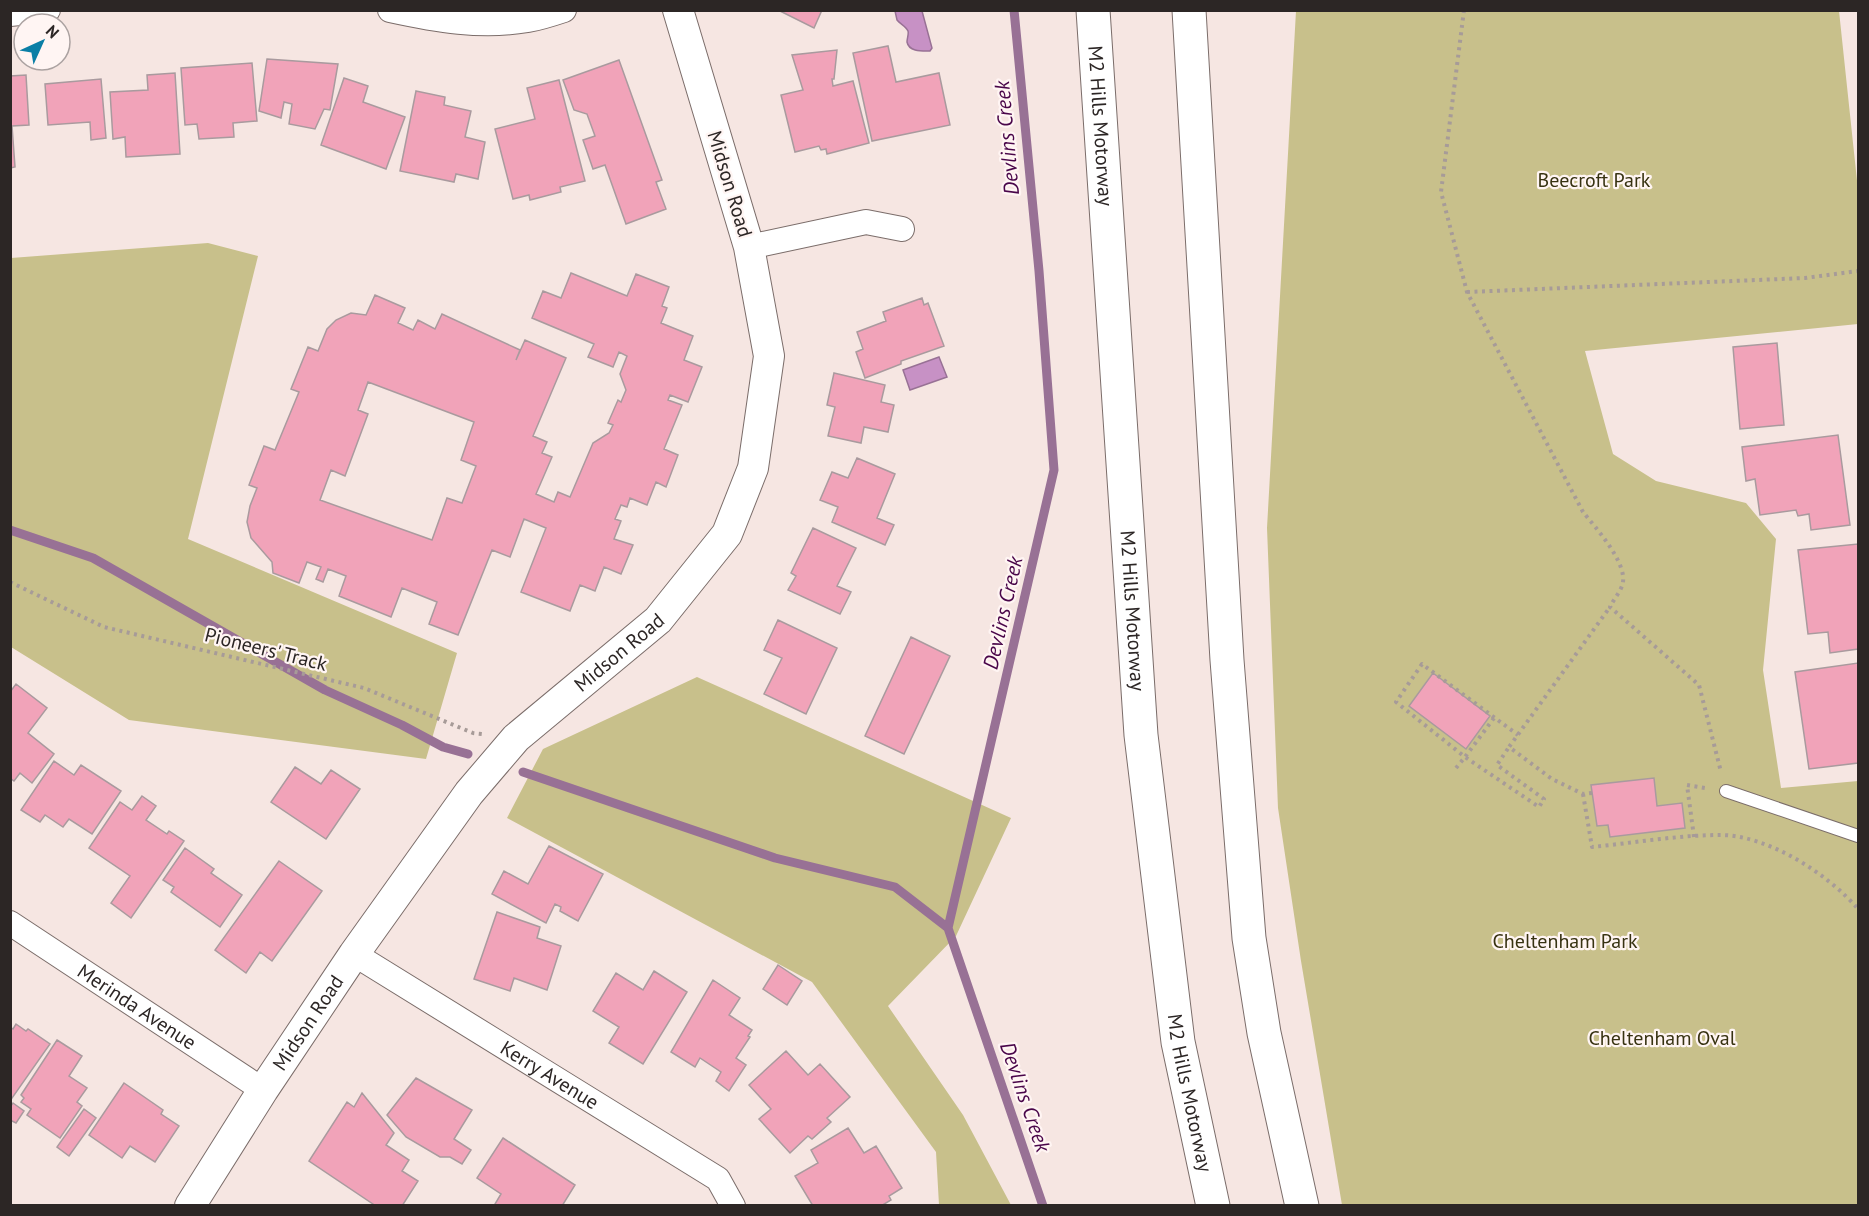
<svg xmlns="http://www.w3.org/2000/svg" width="1869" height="1216" viewBox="0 0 1869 1216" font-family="'PT Sans',sans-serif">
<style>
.green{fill:#c8c08b}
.water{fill:#c791c5;stroke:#987195;stroke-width:1.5}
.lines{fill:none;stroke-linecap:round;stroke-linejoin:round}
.stream{stroke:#987195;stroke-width:9}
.building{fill:#f1a3b9;stroke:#a99a9e;stroke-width:1.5;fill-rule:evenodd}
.service-casing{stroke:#7b6d6a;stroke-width:14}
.minor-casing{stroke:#7b6d6a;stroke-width:26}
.tertiary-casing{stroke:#7b6d6a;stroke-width:32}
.motorway-casing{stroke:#7b6d6a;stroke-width:35}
.path{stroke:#a79b98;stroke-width:4;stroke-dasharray:3 4.5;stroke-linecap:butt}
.service{stroke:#fff;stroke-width:12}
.minor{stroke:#fff;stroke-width:24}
.tertiary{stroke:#fff;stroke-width:30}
.motorway{stroke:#fff;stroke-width:33}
.labels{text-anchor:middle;stroke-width:4.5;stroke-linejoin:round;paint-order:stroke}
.street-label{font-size:20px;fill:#2c2625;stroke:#fff5f3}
.park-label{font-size:20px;fill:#373211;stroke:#fff5f3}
.water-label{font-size:21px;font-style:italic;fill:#490549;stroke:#fff5f3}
</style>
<rect width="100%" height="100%" fill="#f6e6e2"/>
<!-- green -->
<path class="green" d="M1296 11H1839L1858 190V324L1585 351 1613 454 1656 481 1746 503 1776 539 1763 670 1781 788 1858 781V1205H1342L1301 961 1278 808 1267 528Z
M208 243 258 256 188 539 457 653 426 759 129 720 11 647V258Z
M697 677 1011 818 956 936 888 1006 963 1115 1011 1205H939L936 1152 812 982 507 818 543 749Z"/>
<!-- water -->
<path class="water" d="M895 11H922L932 48 930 51C922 51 909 52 907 42 907 38 909 34 908 31 906 26 900 24 897 20Z
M939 357 947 377 910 390 903 370Z"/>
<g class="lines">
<!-- stream -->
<path class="stream" d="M1014 10 1039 271 1054 470 948 928 1043 1206
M10 530 93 558 325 690 402 725 443 747 468 754
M523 772 775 858 895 887 948 928"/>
</g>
<!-- building -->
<path class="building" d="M778 10H822L814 28Z
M888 46 896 82 939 73 950 125 872 141 853 53Z
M837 50 834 79H832L833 86 853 81 869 143 827 154 826 149 821 150 819 146 795 152 781 95 803 90 792 55Z
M267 59 338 64 330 110 324 109 315 129 289 124 292 104 284 102 281 118 259 111Z
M619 60 662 180 656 182 666 209 626 224 605 165 593 169 583 140 595 136 587 114 574 110 563 80Z
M252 63 257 121 233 123 234 137 199 139 197 124 185 125 181 68Z
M175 73 180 154 126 157 125 137 113 139 110 92 148 90 147 75Z
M26 75 29 125 12 126 15 167 10 168V76Z
M344 78 368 86 363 102 405 117 386 169 321 145Z
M101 79 106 138 91 140 90 122 48 125 45 84Z
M559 80 585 181 560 187 561 192 530 200 529 195 513 199 495 129 535 119 527 88Z
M416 91 445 97 444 105 471 111 465 137 485 142 478 179 456 174 454 182 400 171Z
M571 273 627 296 636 274 669 287 662 306 667 308 661 323 693 336 684 360 702 367 688 402 670 395 668 400 682 405 664 449 678 455 666 487 656 482 647 505 630 498 627 507 621 505 615 519 621 521 614 539 633 545 621 574 604 567 595 591 580 585 570 611 521 592 546 528 524 519 510 557 492 550 458 635 429 624 437 602 402 588 391 617 339 596 346 576 328 569 323 582 316 579 321 567 307 562 299 583 273 573 272 562 251 538 247 522 250 506 257 488 249 485 264 446 275 450 299 392 291 389 308 347 318 351 327 329 336 320 351 313 366 315 375 295 405 308 398 323 413 330 418 320 435 329 442 314 520 350 516 360 525 340 566 358 533 436 547 442 542 453 552 457 536 494 554 502 558 492 570 497 593 443 609 433 613 425 608 423 618 400 621 402 626 390 620 374 627 356 619 352 613 367 588 357 594 344 532 318 543 291 561 298ZM368 382 474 422 461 460 476 466 462 503 447 498 432 540 320 500 331 470 345 476 368 414 358 410Z
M922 298 924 305 928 303 944 346 901 361V364L865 378 856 352 863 349 857 332 886 321 883 312Z
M1777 343 1784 425 1740 429 1733 347Z
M834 373 885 385 881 402 894 405 888 432 864 427 861 443 828 436 835 407 827 405Z
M1838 435 1850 525 1811 530 1809 514 1798 516 1796 510 1760 515 1755 479 1746 481 1742 447Z
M857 458 895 474 877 518 894 525 885 545 832 522 838 507 820 500 832 472 848 478Z
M813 528 856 548 837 586 851 592 840 614 788 590 796 576 791 573Z
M1858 544V649L1830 653 1828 632 1808 634 1798 550Z
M778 620 837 648 806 714 764 694 782 658 764 650Z
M911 637 950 656 904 754 865 736Z
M1858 663V763L1809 769 1795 672Z
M1433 673 1490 716 1466 749 1409 706Z
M16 684 47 708 28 733 54 754 32 783 20 773 14 781 10 778V692Z
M54 761 74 775 81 765 121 791 92 834 69 819 63 827 45 815 40 822 21 810Z
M295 767 321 784 331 770 360 789 326 839 271 802Z
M1654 778 1657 806 1682 803 1685 828 1610 837 1608 825 1597 826 1591 785Z
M142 796 156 806 146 820 167 834 169 831 184 841 131 918 111 903 130 876 89 848 120 802 132 810Z
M549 846 603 874 578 921 560 911 561 907 555 904 546 923 492 894 504 871 528 884Z
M185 848 214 869 211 873 242 895 220 927 171 892 174 887 163 880Z
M279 861 322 891 272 961 260 952 246 973 215 950Z
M497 912 540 927 537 938 561 946 547 990 514 978 510 991 474 979Z
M778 965 802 981 787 1005 763 989Z
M654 971 687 992 643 1064 609 1043 619 1027 593 1011 616 973 643 990Z
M713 980 740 998 729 1015 752 1030 748 1036 750 1037 736 1058 746 1065 729 1091 716 1081 721 1072 700 1058 695 1067 671 1052Z
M16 1024 26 1031 28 1029 50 1044 10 1101V1027L13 1029Z
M57 1040 82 1056 69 1076 87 1088 77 1102 82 1106 60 1138 27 1115 31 1109 21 1102 24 1098 21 1095Z
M786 1051 808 1075 820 1064 850 1097 827 1118 831 1122 812 1139 808 1136 790 1153 759 1119 771 1109 749 1085Z
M416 1078 472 1110 454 1139 471 1150 462 1164 450 1157H440L406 1137 387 1115Z
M124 1083 163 1110 161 1114 179 1126 155 1162 130 1146 122 1158 89 1135Z
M362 1093 394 1133 386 1145 409 1160 402 1171 418 1181 402 1206H376L309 1161 347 1102 354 1107Z
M13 1103 24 1111 16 1123 10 1120V1107Z
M84 1109 96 1118 69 1156 57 1147Z
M848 1128 864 1153 876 1146 902 1188 889 1196 891 1200 881 1206H813L795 1176 818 1163 811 1150Z
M503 1138 575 1185 562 1206H498L495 1204 501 1194 477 1178Z"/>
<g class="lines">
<defs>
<path id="service" d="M1726 791 1858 836"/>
<g id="minor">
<path d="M390 10C436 20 481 28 528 20 540 18 552 14 564 10"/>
<path d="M10 14 48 10"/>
<path d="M749 247 866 222 902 229"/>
<path id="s1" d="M10 923 263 1090"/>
<path id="s2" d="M354 954 718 1179 733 1206"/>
</g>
<g id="tertiary">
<path id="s3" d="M190 1206 263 1090 354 954 469 793 516 738 658 620 727 534 753 468 769 356 749 247 678 10"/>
</g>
<g id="motorway">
<path id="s4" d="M1093 10 1141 735 1178 1042 1213 1206"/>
<path d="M1189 10 1227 660 1249 938 1264 1033 1302 1206"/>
</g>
</defs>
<!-- service casing -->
<use href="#service" class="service-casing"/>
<!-- minor casing -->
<use href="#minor" class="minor-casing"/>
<!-- tertiary casing -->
<use href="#tertiary" class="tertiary-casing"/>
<!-- motorway casing -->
<use href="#motorway" class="motorway-casing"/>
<!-- path -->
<path class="path" d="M1464 10 1441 192 1467 292 1583 512C1595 527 1626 561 1623 582 1622 590 1613 600 1610 607L1699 685 1721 772
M1467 292 1805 278 1858 271
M10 582 104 627 364 688 473 733 482 734
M1494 718 1465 757 1396 702 1422 664 1518 735
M1456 768 1465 757 1539 807 1544 799 1497 765 1509 747
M1592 793 1583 794 1552 779 1509 747 1610 607
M1583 794 1592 847C1633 843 1678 835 1720 835 1768 835 1828 874 1858 909
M1694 837 1687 785 1705 788"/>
<!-- service -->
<use href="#service" class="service"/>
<!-- minor -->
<use href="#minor" class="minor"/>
<!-- tertiary -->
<use href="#tertiary" class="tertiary"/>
<!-- motorway -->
<use href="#motorway" class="motorway"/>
</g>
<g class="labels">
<!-- street labels -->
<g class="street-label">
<text dy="7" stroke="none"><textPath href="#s4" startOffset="116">M2 Hills Motorway</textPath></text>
<text transform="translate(730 184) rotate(73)" y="7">Midson Road</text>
<text dy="7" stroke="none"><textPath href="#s4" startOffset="602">M2 Hills Motorway</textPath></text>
<text transform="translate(266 649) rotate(14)" y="7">Pioneers' Track</text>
<text dy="7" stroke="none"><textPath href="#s3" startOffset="705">Midson Road</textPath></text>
<text dy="7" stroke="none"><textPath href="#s1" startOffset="152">Merinda Avenue</textPath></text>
<text dy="7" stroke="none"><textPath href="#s3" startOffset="218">Midson Road</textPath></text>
<text dy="7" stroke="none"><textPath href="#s2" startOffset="230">Kerry Avenue</textPath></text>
<text dy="7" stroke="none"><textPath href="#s4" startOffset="1088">M2 Hills Motorway</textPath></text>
</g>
<!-- park labels -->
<g class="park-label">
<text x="1594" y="187">Beecroft Park</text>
<text x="1565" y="948">Cheltenham Park</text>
<text x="1662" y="1045">Cheltenham Oval</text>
</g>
<!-- water labels -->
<g class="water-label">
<text transform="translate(1007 138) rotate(-95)" y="7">Devlins Creek</text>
<text transform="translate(1003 613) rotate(-77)" y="7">Devlins Creek</text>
<text transform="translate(1025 1097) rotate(71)" y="7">Devlins Creek</text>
</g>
</g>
<!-- border -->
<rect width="1869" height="1216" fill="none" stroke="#2c2625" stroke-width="24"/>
<!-- north arrow -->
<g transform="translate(42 42) rotate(45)"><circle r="28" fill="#fff5f3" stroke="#aba2a1" stroke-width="1.5"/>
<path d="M0-4.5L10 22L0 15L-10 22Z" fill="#0b7fa6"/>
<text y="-9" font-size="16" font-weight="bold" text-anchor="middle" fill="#2c2625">N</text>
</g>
</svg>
